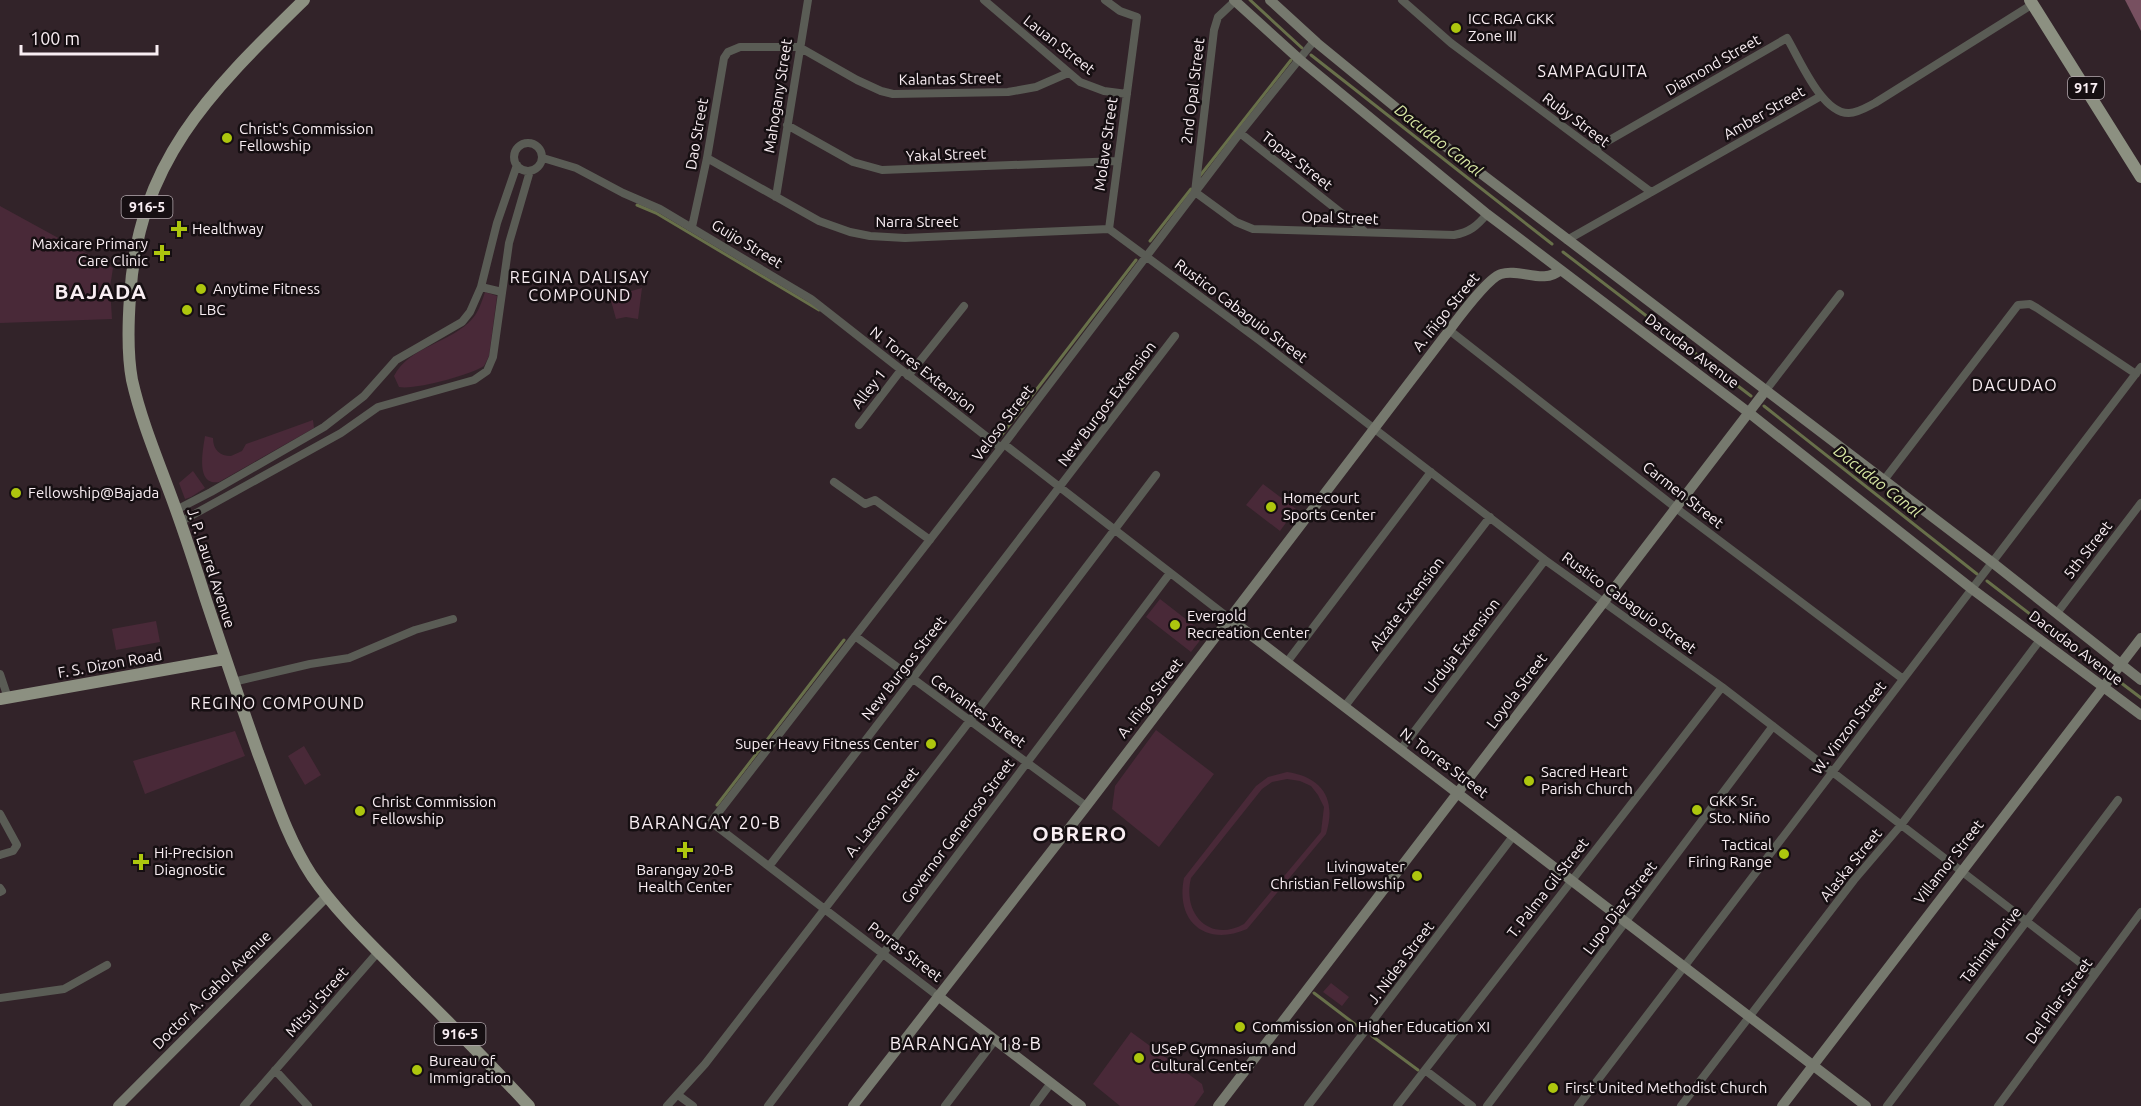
<svg xmlns="http://www.w3.org/2000/svg" width="2141" height="1106" viewBox="0 0 2141 1106" font-family="Ubuntu,sans-serif">
<style>
.green{fill:#492938;fill-rule:evenodd}
.forest{fill:#775060}
.lines{fill:none;stroke-linecap:round;stroke-linejoin:round}
.stream{stroke:#68704a;stroke-width:3}
.street{stroke:#5a5c55;stroke-width:8}
.secondary{stroke:#76796e;stroke-width:10}
.primary{stroke:#8c9081;stroke-width:12}
.poi-dot{fill:#adc60e;stroke:#160f12;stroke-width:2}
.labels{text-anchor:middle;stroke-width:5;stroke-linejoin:round;paint-order:stroke}
.shield{fill:#160f12;stroke:#b5abb0;stroke-width:1.5}
.shield-label{font-size:14px;font-weight:bold;fill:#f9eef3}
.poi-label{font-size:15px;fill:#f9eef3;stroke:#160f12;text-anchor:start}
.street-label{font-size:15px;fill:#f9eef3;stroke:#160f12}
.neighbourhood-label{font-size:16px;letter-spacing:1.5px;fill:#f9eef3;stroke:#160f12}
.water-label{font-size:16px;font-style:italic;fill:#d8e7a4;stroke:#160f12}
.quarter-label{font-size:18px;letter-spacing:1.5px;fill:#f9eef3;stroke:#160f12}
.district-label{font-size:21px;font-weight:bold;letter-spacing:1.5px;fill:#f9eef3;stroke:#160f12}
</style>
<rect width="100%" height="100%" fill="#322329"/>
<!-- green -->
<path class="green" d="M0 206 113 268 110 287 112 319 0 323Z
M642 288 638 319 626 317 616 319 610 297Z
M485 292 497 296 489 356 484 366C470 375 416 390 399 387L394 376C409 346 452 343 473 318 479 311 482 301 485 292Z
M313 420 314 428 219 482C195 486 203 450 205 436L213 438C213 450 220 456 231 456L242 451 246 444Z
M193 471 205 488 191 497 185 499 179 483Z
M1263 484 1296 509 1280 531 1246 505Z
M1160 599 1205 634 1191 652 1146 617Z
M156 621 160 642 116 650 112 629Z
M1156 730 1214 774 1159 847 1112 809 1115 786Z
M235 731 245 756 145 794 133 761Z
M304 746 321 775 305 785 288 756Z
M1287 772C1322 777 1337 799 1326 834L1247 929C1206 947 1175 922 1184 878L1256 786 1268 777ZM1287 779 1300 781 1311 786 1318 795 1324 807 1321 832 1244 924C1210 943 1182 914 1191 878L1262 789 1272 782Z
M1331 983 1349 997 1342 1006 1323 992Z
M1131 1032 1202 1084 1204 1092 1194 1106H1120L1093 1084Z"/>
<!-- forest -->
<path class="forest" d="M2125 0H2141V31Z"/>
<g class="lines">
<!-- stream -->
<path class="stream" d="M1250 0 1302 48
M1311 55 1552 244
M1199 177 1291 60
M637 205 656 213 819 310
M1150 241 1191 189
M1563 252 1751 396
M1764 406 1977 574
M1000 437 1136 260
M1987 581 2107 673
M2116 679 2141 698
M717 805 844 640
M1314 993 1360 1028
M1372 1036 1418 1070"/>
<!-- street -->
<path class="street" d="M984 0 1080 82 1104 91 1127 94
M1105 0 1120 11 1137 17 1109 229
M1402 0 1451 43 1651 192
M1235 1 1218 17 1214 30 1195 192 1236 222 1253 229 1454 235C1470 232 1477 226 1487 214
M787 125 853 162 882 170 1118 161
M1240 133 1364 231
M514 157a14 14 0 1 1 28 0a14 14 0 1 1-28 0Z
M1594 149 1787 38C1799 58 1822 114 1849 113 1858 113 1867 107 1875 103L2033 4
M543 158 576 168 623 193 660 209 811 299 1001 448
M707 158 819 221 850 232 870 236 905 238 1109 229
M776 197 808 0
M692 227 707 158 724 58 728 52 740 47H799L857 80 881 91 893 94 1008 92 1036 87 1068 73
M1109 229 1259 340 1545 560 1722 687 2095 974
M1567 240 1821 96
M481 287 502 292
M1449 330 1676 508 1903 679
M908 376 964 306
M1766 390 1840 294
M859 425 901 370
M1004 444 1230 619
M1884 480 2018 305 2030 304 2037 308 2136 374
M834 482 865 504 875 500 930 540
M176 510 211 492 324 427 364 396 396 360 462 322 470 312 481 287 497 223 517 165
M180 522 341 433 378 407 474 380 487 371 493 357 509 243 530 171
M2057 613 2141 503
M855 636 1086 806
M1287 662 1431 472
M0 674 8 698
M233 682 310 664 349 658 415 630 453 619
M1345 706 1490 517
M1401 749 1545 560
M0 814 17 845 13 851 0 855
M770 865 1175 336
M0 888 2 891 0 892
M938 996 711 822 1001 448 1240 133 1314 41
M0 998 64 989 107 965
M275 1070 308 1106
M1425 1070 1472 1106
M678 1095 693 1106
M244 1106 378 952
M667 1106 705 1064 962 731 1156 475
M768 1106 1170 573
M945 1106 995 1040
M1034 1106 1051 1083
M1308 1106 1514 835
M1397 1106 1722 687
M1487 1106 1773 726
M1578 1106 2141 367
M1681 1106 1854 880 1901 825 2040 640
M1887 1106 2118 800
M1998 1106 2141 912"/>
<!-- secondary -->
<path class="secondary" d="M1234 0 1299 59 1487 214 1748 412 1972 589 2141 715
M1270 0 1317 43 1416 124 1993 563 2141 680
M1230 619 1866 1106
M938 996 1081 1106
M118 1106 327 896
M853 1106 1085 808 1444 337C1454 324 1487 278 1501 274 1520 268 1544 285 1560 270
M1218 1106 1766 390
M1782 1106 2141 638"/>
<!-- primary -->
<path class="primary" d="M304 0C212 90 138 160 130 297 128 325 127 353 132 380 141 420 157 458 171 496 184 531 195 565 206 600 223 651 240 702 258 753 274 795 287 838 312 876 339 915 375 948 407 981 449 1022 489 1063 529 1106
M2030 0 2141 177
M0 699 225 659"/>
</g>
<!-- markers -->
<g class="poi-dot">
<circle cx="1456" cy="28" r="6"/>
<circle cx="227" cy="138" r="6"/>
<path d="M176 220h6v6h6v6h-6v6h-6v-6h-6v-6h6z"/>
<path d="M159 244h6v6h6v6h-6v6h-6v-6h-6v-6h6z"/>
<circle cx="201" cy="289" r="6"/>
<circle cx="187" cy="310" r="6"/>
<circle cx="16" cy="493" r="6"/>
<circle cx="1271" cy="507" r="6"/>
<circle cx="1175" cy="625" r="6"/>
<circle cx="931" cy="744" r="6"/>
<circle cx="1529" cy="781" r="6"/>
<circle cx="1697" cy="810" r="6"/>
<circle cx="360" cy="811" r="6"/>
<path d="M682 841h6v6h6v6h-6v6h-6v-6h-6v-6h6z"/>
<circle cx="1784" cy="854" r="6"/>
<path d="M138 853h6v6h6v6h-6v6h-6v-6h-6v-6h6z"/>
<circle cx="1417" cy="876" r="6"/>
<circle cx="1240" cy="1027" r="6"/>
<circle cx="1139" cy="1058" r="6"/>
<circle cx="417" cy="1070" r="6"/>
<circle cx="1553" cy="1088" r="6"/>
</g>
<g class="labels">
<!-- shield labels -->
<g class="shield">
<rect x="2068" y="77" width="36" height="22" rx="4.5"/>
<rect x="121.5" y="196" width="51" height="22" rx="4.5"/>
<rect x="434.5" y="1023" width="51" height="22" rx="4.5"/>
</g>
<g class="shield-label">
<text x="2086" y="93">917</text>
<text x="147" y="212">916-5</text>
<text x="460" y="1039">916-5</text>
</g>
<!-- poi labels -->
<g class="poi-label">
<text x="1468" y="24">ICC RGA GKK<tspan x="1468" dy="17">Zone III</tspan></text>
<text x="239" y="134">Christ's Commission<tspan x="239" dy="17">Fellowship</tspan></text>
<text x="192" y="234">Healthway</text>
<text x="148" y="249" text-anchor="end">Maxicare Primary<tspan x="148" dy="17">Care Clinic</tspan></text>
<text x="213" y="294">Anytime Fitness</text>
<text x="199" y="315">LBC</text>
<text x="28" y="498">Fellowship@Bajada</text>
<text x="1283" y="503">Homecourt<tspan x="1283" dy="17">Sports Center</tspan></text>
<text x="1187" y="621">Evergold<tspan x="1187" dy="17">Recreation Center</tspan></text>
<text x="919" y="749" text-anchor="end">Super Heavy Fitness Center</text>
<text x="1541" y="777">Sacred Heart<tspan x="1541" dy="17">Parish Church</tspan></text>
<text x="1709" y="806">GKK Sr.<tspan x="1709" dy="17">Sto. Niño</tspan></text>
<text x="372" y="807">Christ Commission<tspan x="372" dy="17">Fellowship</tspan></text>
<text x="1772" y="850" text-anchor="end">Tactical<tspan x="1772" dy="17">Firing Range</tspan></text>
<text x="154" y="858">Hi-Precision<tspan x="154" dy="17">Diagnostic</tspan></text>
<text x="1405" y="872" text-anchor="end">Livingwater<tspan x="1405" dy="17">Christian Fellowship</tspan></text>
<text x="685" y="875" text-anchor="middle">Barangay 20-B<tspan x="685" dy="17">Health Center</tspan></text>
<text x="1252" y="1032">Commission on Higher Education XI</text>
<text x="1151" y="1054">USeP Gymnasium and<tspan x="1151" dy="17">Cultural Center</tspan></text>
<text x="429" y="1066">Bureau of<tspan x="429" dy="17">Immigration</tspan></text>
<text x="1565" y="1093">First United Methodist Church</text>
</g>
<!-- street labels -->
<g class="street-label">
<text transform="translate(1059 45) rotate(38)" y="5">Lauan Street</text>
<text transform="translate(1713 65) rotate(-30)" y="5">Diamond Street</text>
<text transform="translate(950 79) rotate(-1)" y="5">Kalantas Street</text>
<text transform="translate(1193 91) rotate(-83)" y="5">2nd Opal Street</text>
<text transform="translate(778 96) rotate(-81)" y="5">Mahogany Street</text>
<text transform="translate(1764 113) rotate(-30)" y="5">Amber Street</text>
<text transform="translate(1576 120) rotate(37)" y="5">Ruby Street</text>
<text transform="translate(697 134) rotate(-80)" y="5">Dao Street</text>
<text transform="translate(1106 144) rotate(-82)" y="5">Molave Street</text>
<text transform="translate(946 155) rotate(-2)" y="5">Yakal Street</text>
<text transform="translate(1297 161) rotate(38)" y="5">Topaz Street</text>
<text transform="translate(1340 218) rotate(2)" y="5">Opal Street</text>
<text x="917" y="227">Narra Street</text>
<text transform="translate(747 244) rotate(31)" y="5">Guijo Street</text>
<text transform="translate(1241 311) rotate(37)" y="5">Rustico Cabaguio Street</text>
<text transform="translate(1446 312) rotate(-51)" y="5">A. Iñigo Street</text>
<text transform="translate(1692 351) rotate(37)" y="5">Dacudao Avenue</text>
<text transform="translate(923 370) rotate(38)" y="5">N. Torres Extension</text>
<text transform="translate(869 389) rotate(-52)" y="5">Alley 1</text>
<text transform="translate(1107 404) rotate(-53)" y="5">New Burgos Extension</text>
<text transform="translate(1003 423) rotate(-53)" y="5">Veloso Street</text>
<text transform="translate(1683 495) rotate(38)" y="5">Carmen Street</text>
<text transform="translate(2088 550) rotate(-52)" y="5">5th Street</text>
<text transform="translate(211 568) rotate(72)" y="5">J. P. Laurel Avenue</text>
<text transform="translate(1629 603) rotate(36)" y="5">Rustico Cabaguio Street</text>
<text transform="translate(1407 604) rotate(-53)" y="5">Alzate Extension</text>
<text transform="translate(1462 646) rotate(-53)" y="5">Urduja Extension</text>
<text transform="translate(2076 648) rotate(37)" y="5">Dacudao Avenue</text>
<text transform="translate(110 664) rotate(-10)" y="5">F. S. Dizon Road</text>
<text transform="translate(904 668) rotate(-52)" y="5">New Burgos Street</text>
<text transform="translate(1517 691) rotate(-53)" y="5">Loyola Street</text>
<text transform="translate(1150 698) rotate(-52)" y="5">A. Iñigo Street</text>
<text transform="translate(978 711) rotate(36)" y="5">Cervantes Street</text>
<text transform="translate(1849 728) rotate(-53)" y="5">W. Vinzon Street</text>
<text transform="translate(1444 763) rotate(37)" y="5">N. Torres Street</text>
<text transform="translate(882 812) rotate(-52)" y="5">A. Lacson Street</text>
<text transform="translate(958 831) rotate(-53)" y="5">Governor Generoso Street</text>
<text transform="translate(1949 862) rotate(-52)" y="5">Villamor Street</text>
<text transform="translate(1851 865) rotate(-51)" y="5">Alaska Street</text>
<text transform="translate(1548 888) rotate(-52)" y="5">T. Palma Gil Street</text>
<text transform="translate(1620 908) rotate(-53)" y="5">Lupo Diaz Street</text>
<text transform="translate(1991 945) rotate(-53)" y="5">Tahimik Drive</text>
<text transform="translate(905 952) rotate(37)" y="5">Porras Street</text>
<text transform="translate(1401 963) rotate(-53)" y="5">J. Nidea Street</text>
<text transform="translate(212 990) rotate(-45)" y="5">Doctor A. Gahol Avenue</text>
<text transform="translate(2059 1001) rotate(-54)" y="5">Del Pilar Street</text>
<text transform="translate(317 1002) rotate(-49)" y="5">Mitsui Street</text>
</g>
<!-- neighbourhood labels -->
<g class="neighbourhood-label">
<text x="1593" y="77">SAMPAGUITA</text>
<text x="580" y="283">REGINA DALISAY<tspan x="580" dy="18">COMPOUND</tspan></text>
<text x="2015" y="391">DACUDAO</text>
<text x="278" y="709">REGINO COMPOUND</text>
</g>
<!-- water labels -->
<g class="water-label">
<text transform="translate(1439 140) rotate(38)" y="6">Dacudao Canal</text>
<text transform="translate(1878 481) rotate(38)" y="6">Dacudao Canal</text>
</g>
<!-- quarter labels -->
<g class="quarter-label">
<text x="705" y="829">BARANGAY 20-B</text>
<text x="966" y="1050">BARANGAY 18-B</text>
</g>
<!-- district labels -->
<g class="district-label">
<text x="101" y="299">BAJADA</text>
<text x="1080" y="841">OBRERO</text>
</g>
</g>
<!-- scale -->
<path d="M21 45v9h136v-9" fill="none" stroke="#f9eef3" stroke-width="3"/>
<text x="30" y="45" font-size="18" fill="#f9eef3" stroke="#160f12" stroke-width="4.5" paint-order="stroke">100 m</text>
</svg>
